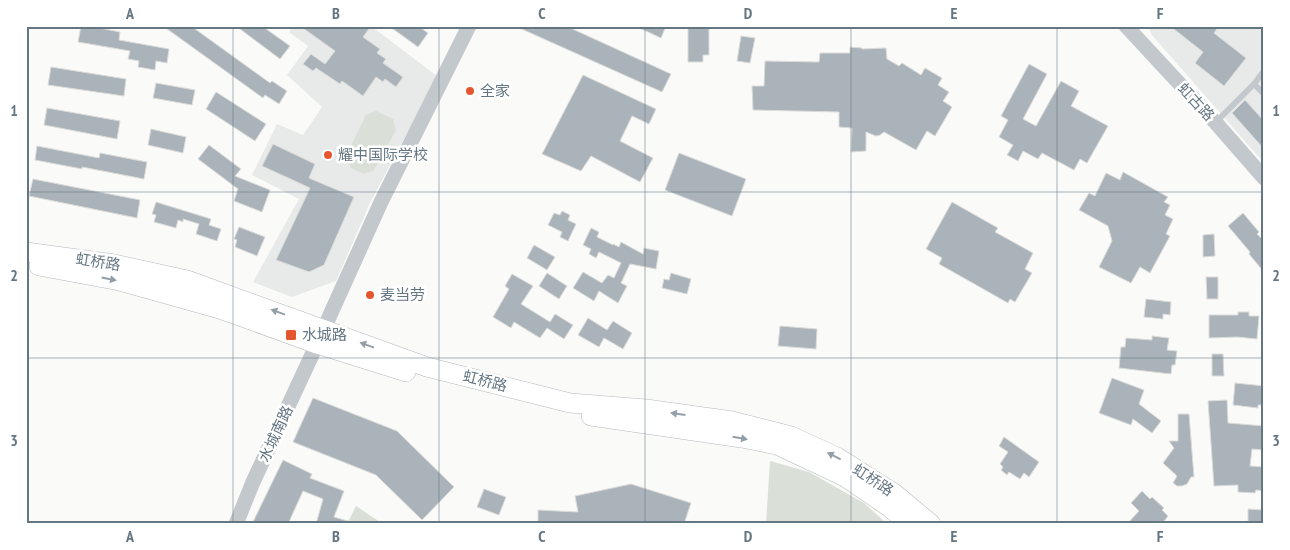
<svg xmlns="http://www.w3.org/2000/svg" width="1290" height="550" viewBox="0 0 1290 550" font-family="'PT Sans Narrow','Noto Sans SC',sans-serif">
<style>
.built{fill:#e8e9e9}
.green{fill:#dadfd7}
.building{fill:#aab3b9;stroke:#dcdcda}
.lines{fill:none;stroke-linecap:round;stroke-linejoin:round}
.primary-casing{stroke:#b5babe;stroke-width:20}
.service{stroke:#c3c8cc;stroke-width:6}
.tertiary{stroke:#c3c8cc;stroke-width:15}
.primary{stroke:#fff;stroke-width:19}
.oneway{fill:#939fa8}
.grid{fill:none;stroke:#657683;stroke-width:1;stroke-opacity:0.55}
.poi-dot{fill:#e4572e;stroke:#fff;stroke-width:2}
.labels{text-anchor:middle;stroke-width:5;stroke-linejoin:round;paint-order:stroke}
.poi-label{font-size:15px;fill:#657683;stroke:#fff;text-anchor:start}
.street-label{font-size:15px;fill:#657683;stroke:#fff}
.neatline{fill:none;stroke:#657683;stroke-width:2}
.grid-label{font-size:16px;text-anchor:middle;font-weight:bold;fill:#657683}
</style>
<rect width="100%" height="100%" fill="#fafaf8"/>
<!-- built -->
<path class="built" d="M292 26H371L437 76 370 203 336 281 292 297 253 282 299 199 252 175 277 124 303 135 322 107 287 75 308 46 289 32Z
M1148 26H1264V163L1151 34Z"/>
<!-- green -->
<path class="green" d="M376 111 393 119 396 130 374 170 364 174 351 168 345 158 366 115Z
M770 461 809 472 864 503 887 524H766Z
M356 506 383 524H347Z"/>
<!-- building -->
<path class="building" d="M81 26H89L120 32 119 40 169 49 167 63 156 61 155 70 138 67 139 61 128 59 130 51 78 42Z
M163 26H191L270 83 272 81 287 91 279 104 265 95 263 98Z
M236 26H262L290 46 280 59Z
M300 26H371L363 37 380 49 377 53 386 59 383 63 403 77 396 87 385 79 383 82 376 77 363 96 342 81 340 84 316 68 313 71 303 64 311 54 325 64 335 51Z
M389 26H418L428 33 418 47Z
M515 26H566L671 74 662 92Z
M635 26H666L661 38Z
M688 26H709V55H703V62H688Z
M1170 26H1219L1214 33 1246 58 1224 86 1195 63 1203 52Z
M741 36 755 38 750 63 737 61Z
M850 47 862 48V49L886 48 887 59 899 66 902 63 921 75 925 68 942 78 938 85 949 92 943 101 952 107 935 136 927 131 916 150 884 132 880 135 876 136 866 132V151L851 152 852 128 839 127V112L753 110 752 86H764L765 61 819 62 820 53H850Z
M1029 64 1047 74 1023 119 1036 126 1061 81 1079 91 1071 106 1108 126 1087 163 1080 159 1074 170 1042 153 1038 159 1023 151 1018 161 1007 155 1013 145 999 137 1008 120 1001 116Z
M51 67 126 79 124 96 48 85Z
M583 75 656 109 649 124 632 116 620 141 653 158 640 182 591 156 581 171 542 154Z
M156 83 195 90 192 105 153 98Z
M216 92 266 124 255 141 206 109Z
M1245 100 1264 121V149L1232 113Z
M47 108 120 121 117 139 44 125Z
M151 129 186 137 183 153 148 145Z
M273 144 315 164 309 178 354 197 324 265 309 272 276 260 310 188 262 166Z
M209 145 241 169 235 176 270 190 262 212 234 201 238 189 198 159Z
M37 146 99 158 100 153 147 162 144 179 82 167V169L35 160Z
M679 153 746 179 732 216 665 190Z
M1123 172 1168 197 1164 202 1170 205 1165 215 1173 219 1166 234 1170 236 1150 273 1140 267 1131 283 1099 267 1112 241 1108 226 1079 210 1089 193 1095 196 1106 173 1120 180Z
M33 179 140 200 137 218 29 196Z
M156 202 211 219 209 225 221 229 217 241 196 234 199 224 183 219V222L178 220 176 228 154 222 156 215 152 214Z
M952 202 998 228 995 232 1033 253 1025 269 1032 273 1015 302 1010 299 1008 303 939 264 942 258 926 249Z
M562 211 570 215 568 220 576 224 568 241 560 237 562 232 548 225 554 213 560 215Z
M1243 213 1259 232 1257 234 1264 241V272L1249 254 1250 252 1228 226Z
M239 227 265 237 257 256 235 247 237 240 234 239Z
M591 228 599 232 597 237 613 245V244L619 247 621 242 643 254 644 248 659 251 656 269 630 264 621 283 627 286 618 303 599 291 594 301 573 288 583 272 602 283 608 275 614 278 621 263 599 252 596 258 589 254 591 249 583 245Z
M1214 234 1215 256 1203 257V235Z
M534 245 555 257 547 270 527 258Z
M547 273 567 286 559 299 539 286Z
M671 273 691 279 687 294 662 288 664 279 669 280Z
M512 274 533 286 521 304 550 322 555 314 573 325 564 339 547 328 540 338 514 322 511 328 493 317 509 289 505 286Z
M1206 277H1218V299H1207Z
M1146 299 1171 302 1170 315 1163 314V319L1144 317Z
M1238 312H1249V316H1259L1257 339 1237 337 1209 338V315H1238Z
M588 318 607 330 613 321 632 333 623 349 604 338 599 347 578 335Z
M780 326 817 329 816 349 778 346Z
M1152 336 1169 338 1167 350 1177 351 1175 365H1172L1171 374 1119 368 1121 347H1125L1126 338 1152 340Z
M1212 354H1223L1224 376H1212Z
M1112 378 1144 390 1139 404 1161 421 1152 433 1133 419 1131 425 1099 413Z
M1235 383 1264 386V405H1258V408L1233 405Z
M313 398 397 431 454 487 422 520 376 475 293 442Z
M1227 400 1228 423 1264 426V450L1252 449 1250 466 1264 467V491L1256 490 1255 493 1238 492V485L1214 486 1208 401Z
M1178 414H1189L1194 477H1191L1187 484 1182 486H1177L1173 483 1177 476 1163 463 1174 448 1169 441H1178Z
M1004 437 1039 462 1029 477 1024 473 1020 479 1009 472 1007 475 1001 470 1003 467 1000 464 1008 452 999 446Z
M283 460 312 474 310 478 344 491 334 517 351 522V524H316L323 499 303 491 288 524H252Z
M631 484 691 503 684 524H538V510L578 512 575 496Z
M484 489 506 497 499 515 477 507Z
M1142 491 1150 499 1152 497 1164 508 1162 510 1168 516 1162 524H1127L1139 511 1131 503Z
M1248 509 1264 510V524H1248Z"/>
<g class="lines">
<defs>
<path id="primary" d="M26 252 114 264 187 280 427 367 570 403 646 409 732 421 791 436 837 457 895 494 931 524
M39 266 120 281 220 309 317 344 406 372
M591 416 742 438 777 445 845 477 889 507 910 524"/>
</defs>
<!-- primary casing -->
<use href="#primary" class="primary-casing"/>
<!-- service -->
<path class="service" d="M1264 71 1254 84 1264 94
M1216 122 1254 84"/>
<!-- tertiary -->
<path class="tertiary" d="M1126 26 1216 123 1264 178
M236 524 253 482 317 344 381 202 469 26"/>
<!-- primary -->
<use href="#primary" class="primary"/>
</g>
<!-- one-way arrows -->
<defs><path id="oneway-solid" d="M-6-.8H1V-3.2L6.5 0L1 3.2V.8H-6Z" transform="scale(1.25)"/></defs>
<g class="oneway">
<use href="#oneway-solid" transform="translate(109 279) rotate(11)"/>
<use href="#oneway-solid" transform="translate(278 312) rotate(-160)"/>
<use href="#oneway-solid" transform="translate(367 345) rotate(-160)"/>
<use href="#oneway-solid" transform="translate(678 414) rotate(-172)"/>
<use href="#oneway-solid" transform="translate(740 438) rotate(10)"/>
<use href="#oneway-solid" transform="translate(834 456) rotate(-153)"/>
</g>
<!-- grid -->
<path class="grid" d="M233 26V524M439 26V524M645 26V524M851 26V524M1057 26V524M26 192H1264M26 358H1264"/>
<!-- markers -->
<g class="poi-dot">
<circle cx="470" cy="91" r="5"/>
<circle cx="328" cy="155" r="5"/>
<circle cx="370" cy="295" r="5"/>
<rect x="285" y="329" width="12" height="12" rx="2.5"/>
</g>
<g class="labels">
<!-- poi labels -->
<g class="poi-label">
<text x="480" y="96">全家</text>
<text x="338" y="160">耀中国际学校</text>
<text x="380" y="300">麦当劳</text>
<text x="302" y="340">水城路</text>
</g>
<!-- street labels -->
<g class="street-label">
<text transform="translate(1196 102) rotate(47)" y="5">虹古路</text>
<text transform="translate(98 262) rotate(9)" y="5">虹桥路</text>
<text transform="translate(485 381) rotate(14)" y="5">虹桥路</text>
<text transform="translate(276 434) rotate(-65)" y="5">水城南路</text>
<text transform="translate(873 480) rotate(33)" y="5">虹桥路</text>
</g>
</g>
<!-- border -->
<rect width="1290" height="550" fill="none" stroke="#ffffff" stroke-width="55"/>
<rect x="28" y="28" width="1234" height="494" class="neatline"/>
<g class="grid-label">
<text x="130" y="19">A</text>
<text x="336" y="19">B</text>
<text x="542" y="19">C</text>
<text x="748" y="19">D</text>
<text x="954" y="19">E</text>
<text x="1160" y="19">F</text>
<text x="14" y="116">1</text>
<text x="1276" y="116">1</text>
<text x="14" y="281">2</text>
<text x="1276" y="281">2</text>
<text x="14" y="446">3</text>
<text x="1276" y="446">3</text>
<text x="130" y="542">A</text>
<text x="336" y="542">B</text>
<text x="542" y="542">C</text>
<text x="748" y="542">D</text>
<text x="954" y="542">E</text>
<text x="1160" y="542">F</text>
</g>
</svg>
